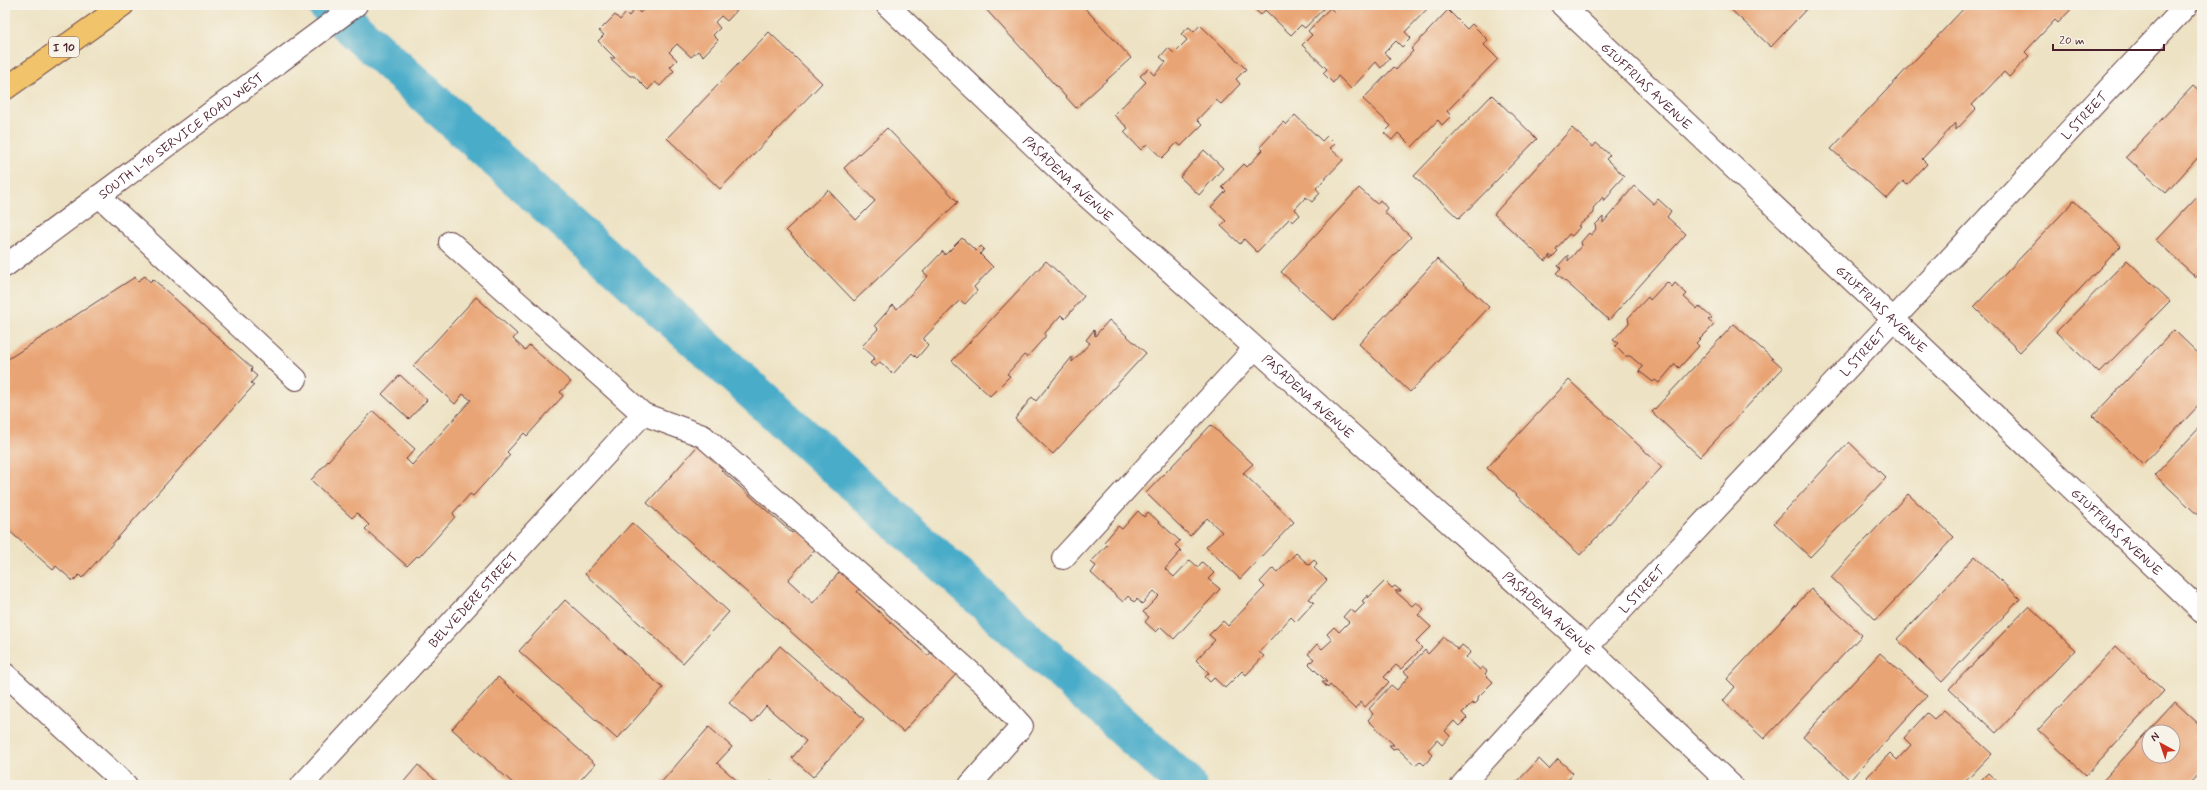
<svg xmlns="http://www.w3.org/2000/svg" width="2207" height="790" viewBox="0 0 2207 790" font-family="Mynerve,sans-serif">
<style>
.lines{fill:none;stroke-linecap:round;stroke-linejoin:round}
.canal{stroke:#4aacc9;stroke-width:39}
.building{fill:#e9a474;fill-rule:evenodd}
.minor-casing{stroke:#623c42;stroke-width:24}
.highway-casing{stroke:#623c42;stroke-width:24}
.minor{stroke:#fff;stroke-width:22}
.highway{stroke:#f1c36a;stroke-width:22}
.labels{text-anchor:middle;stroke-width:3;stroke-linejoin:round;paint-order:stroke}
.shield{fill:#f7f3e8;stroke:#7e5f64;stroke-width:1}
.shield-label{font-size:12px;font-weight:bold;fill:#4a1f2b}
.street-label{font-size:13px;fill:#4a1f2b;stroke:#f7f3e8}
</style>
<rect width="100%" height="100%" fill="#f7f3e8"/>
<filter id="ink" filterUnits="userSpaceOnUse"><feTurbulence type="fractalNoise" baseFrequency=".025" numOctaves="2"/><feDisplacementMap in="SourceGraphic" scale="8" xChannelSelector="R" yChannelSelector="G"/><feConvolveMatrix kernelMatrix="1 2 1 2 8 2 1 2 1" color-interpolation-filters="sRGB"/></filter>
<filter id="wash" filterUnits="userSpaceOnUse"><feTurbulence type="fractalNoise" baseFrequency=".012" numOctaves="4" result="noise"/><feDisplacementMap in="SourceGraphic" scale="16" xChannelSelector="R" yChannelSelector="G"/><feGaussianBlur stdDeviation="0.9" result="paint"/><feColorMatrix in="noise" values="0 0 0 0 0 0 0 0 0 0 0 0 0 0 0 0 0 1.4 0 .05"/><feComposite in="paint" operator="in"/></filter>
<g filter="url(#wash)">
<rect width="100%" height="100%" fill="#ede2c3"/>
<g class="lines">
<!-- canal -->
<path class="canal" d="M327 5 1187 785"/>
</g>
<g id="blocks">
<!-- building -->
<path class="building" d="M648 5H742L727 21 721 16 715 22 720 28 713 35 718 40 703 56 698 51 691 57 677 44 669 52 677 60 670 67 674 71 660 86 655 82 648 90 634 76H630L610 58H615L598 41 604 35 599 31 615 15 620 20 626 13 629 16 636 8 640 13Z
M982 5H1082L1131 58 1076 108Z
M1253 5H1327L1305 28 1301 25 1291 35 1265 10 1261 15 1252 7Z
M1342 5H1431L1405 32 1411 38 1402 47 1396 41 1384 53 1390 58 1381 68 1376 62 1351 89 1338 76 1333 83 1323 73 1327 69 1302 45 1312 35 1308 31 1330 8 1335 12Z
M1726 5H1810L1771 47Z
M1967 5H2075L2058 23 2055 20 2025 52 2029 56 2009 77 2004 72 1972 105 1976 109 1956 130V123L1922 159 1927 164 1907 185 1903 181 1887 199 1831 149Z
M1448 10 1467 29 1472 24 1488 40 1484 45 1498 59 1447 111 1451 116 1442 125 1438 120 1412 147 1398 133 1392 140 1384 133 1391 126 1363 99 1394 67 1396 70 1413 51 1411 49Z
M1200 25 1246 69 1236 79 1240 84 1221 104 1216 100 1197 120 1202 125 1181 146 1177 143 1162 158 1147 144 1141 150 1124 132 1128 128 1114 115 1146 82 1140 76 1148 69 1154 75 1166 62 1160 57 1168 48 1174 53 1187 40 1181 34 1189 27 1194 32Z
M769 32 822 83 720 189 667 138Z
M2193 86 2202 94V153L2166 193 2126 157Z
M1492 95 1537 139 1459 219 1414 176Z
M1295 115 1322 141 1327 136 1335 144 1330 148 1343 160 1316 188 1320 193 1312 202 1306 197 1295 209 1300 215 1293 222 1289 219 1257 252 1244 239 1240 244 1221 226 1226 221 1211 207 1226 191 1222 187 1244 164 1247 167 1263 150 1260 147 1283 122 1286 125Z
M887 128 958 202 854 301 786 230 828 190 856 220 875 201 844 168Z
M1572 128 1593 147 1596 143 1610 155 1606 159 1624 176 1611 190V193L1604 201 1603 197 1593 208 1594 213 1578 226 1580 227 1572 236 1569 234 1556 249 1558 251 1550 259V255L1545 261 1494 214Z
M1204 150 1223 168 1199 195 1180 177Z
M1634 186 1654 204 1658 199 1671 211 1667 217 1686 234 1609 320 1556 273 1561 268 1558 266 1568 255V261L1582 245 1581 242 1589 233 1591 235 1596 229 1595 225 1603 217V223Z
M1359 188 1377 204 1380 200 1387 208 1384 212 1411 237 1334 320 1281 272Z
M2202 191V271L2196 277 2156 240Z
M2074 201 2121 246 2020 352 1974 307Z
M962 238 976 251 981 246 984 249 980 254 993 267 974 287 977 291 965 304 960 300 923 339 928 345 917 358 912 353 893 374 880 362 875 367 870 363 875 358 862 346 878 329 875 325 893 305 897 309 928 276 923 272 943 251 945 255Z
M1437 259 1489 307 1410 392 1359 344Z
M2127 260 2170 301 2099 373 2056 332Z
M1046 261 1084 296 1065 319 1061 315 1045 333V337L1027 357 1024 355 1007 374 1010 376 990 396 952 361Z
M145 276 150 282 153 279 252 368 251 371 257 376 251 383 254 385 82 578 79 575 73 581 56 566 53 570 5 527V361L135 277 138 281Z
M1667 282 1672 287 1675 283 1687 294 1684 297 1697 309 1699 306 1712 318 1708 320 1714 325 1696 343 1699 346 1679 368 1675 364 1659 383 1655 380 1653 382 1639 371 1643 367 1630 356H1625L1615 346 1618 343 1613 340 1629 323 1628 318 1648 297 1650 300Z
M476 297 517 334 513 339 525 350 529 345 571 382 560 392 563 396 527 436 524 433 507 452 510 455 473 496 470 494 453 513 455 517 419 557 417 556 407 566 365 529 369 525 357 513 352 518 311 480 373 411 415 449 406 459 412 465 471 400 463 394 455 404 413 366Z
M1109 320 1146 353 1053 454 1015 419 1032 397 1036 401 1072 357V362L1090 343 1086 340 1094 330 1095 336Z
M1734 324 1783 368 1700 457 1652 412Z
M2174 330 2202 357V402L2143 464 2093 416Z
M400 375 427 400 409 419 382 394Z
M1569 380 1662 467 1580 555 1487 468Z
M1211 425 1253 464 1243 473 1294 522 1240 579 1206 547 1222 532 1207 518 1190 536 1146 493Z
M2202 425V519L2155 475Z
M702 441 727 464 721 470 792 533 797 528 817 547 788 580 813 603 843 568 862 585 857 592 928 656 934 649 959 671 903 732 647 503Z
M1849 442 1886 478 1810 557 1774 523Z
M1908 494 1954 537 1876 620 1831 577Z
M1138 511 1144 517 1148 512 1180 541 1175 545 1181 551 1165 569 1174 577 1190 560 1198 567 1202 562 1214 573 1208 579 1220 589 1174 639 1161 627 1156 632 1145 622 1149 617 1143 612 1159 596 1154 591 1142 604 1137 599 1134 602 1128 596 1123 602 1091 573 1096 566 1091 562 1107 545 1104 542 1118 526 1122 529Z
M632 523 729 612 683 663 585 574Z
M1296 553 1309 565 1314 560 1317 563 1314 568 1327 580 1309 599 1314 602 1296 622 1291 617 1259 652 1264 656 1246 675 1242 671 1225 688 1214 678 1210 682 1205 677 1209 673 1196 660 1215 640 1209 635 1223 621 1228 626 1265 587 1260 582 1273 568 1278 572Z
M1975 556 2020 599 1942 682 1897 639Z
M1385 581 1392 588 1395 586 1401 591H1395L1412 606 1416 602 1424 609 1418 615 1431 627 1416 642 1422 648 1401 669 1396 665 1384 677 1389 682 1365 707 1361 702 1355 709 1330 685 1328 688 1322 682H1327L1309 664 1314 659 1308 654 1317 644 1322 649 1332 640 1327 634 1334 627 1339 632 1349 622 1343 617 1350 609 1355 613 1365 603 1362 601 1368 595V598Z
M1811 589 1862 635 1764 739 1723 701 1735 687 1727 679Z
M565 600 663 688 617 739 519 651Z
M2029 606 2075 650 1996 733 1949 689Z
M1444 637 1458 650 1462 645 1471 652 1466 657 1480 670 1482 667 1487 671 1485 674 1493 682 1478 697V701L1474 705 1472 703 1462 713 1467 718 1459 726 1454 721 1445 731 1450 736 1442 745 1437 740 1428 750 1433 755 1424 765 1420 761 1415 765 1397 748 1393 749 1389 745H1394L1368 720 1373 714 1369 709 1391 685 1397 690 1409 676 1404 672 1425 650 1428 654Z
M780 646 864 719 813 777 792 758 806 741 766 706 752 723 729 703Z
M2116 646 2164 691 2086 775 2038 730Z
M1880 653 1927 696 1850 780 1803 737Z
M498 677 595 764 576 785H515L452 729Z
M2175 702 2202 727V770L2188 785H2099ZM2149 732H2173V756H2149Z
M1944 710 1992 754 1962 785H1873L1867 777 1890 753 1897 760 1911 745 1904 738 1927 713 1934 719Z
M709 727 732 747 717 763 742 785H659Z
M1539 759 1549 769 1558 759 1573 773 1568 779 1575 785H1514Z
M418 765 441 785H401Z
M1988 773 2001 785H1976Z
M771 780 777 785H766Z"/>
</g>
</g>
<g filter="url(#ink)">
<use href="#blocks" fill-opacity="0" stroke="#623c42" stroke-width="1"/>
<g class="lines">
<defs>
<g id="minor">
<path id="s1" d="M887 5 1081 191 1587 647 1731 785"/>
<path id="s2" d="M1562 5 2202 612"/>
<path d="M99 196 296 379"/>
<path d="M450 242 643 414 703 436 985 685 1022 726 970 785"/>
<path id="s3" d="M5 266 356 5"/>
<path d="M1063 558 1255 348"/>
<path d="M5 674 126 785"/>
<path id="s4" d="M302 785 643 414"/>
<path id="s5" d="M1462 785 1587 647 2187 5"/>
</g>
<path id="highway" d="M5 89 123 5"/>
</defs>
<!-- minor casing -->
<use href="#minor" class="minor-casing"/>
<!-- highway casing -->
<use href="#highway" class="highway-casing"/>
<!-- minor -->
<use href="#minor" class="minor"/>
<!-- highway -->
<use href="#highway" class="highway"/>
</g>
</g>
<g class="labels">
<!-- shield labels -->
<rect class="shield" x="49" y="37" width="30" height="20" rx="3"/>
<g class="shield-label">
<text x="64" y="51">I 10</text>
</g>
<!-- street labels -->
<g class="street-label">
<text dy="5" stroke="none"><textPath href="#s2" startOffset="117">GIUFFRIAS AVENUE</textPath></text>
<text dy="5" stroke="none"><textPath href="#s5" startOffset="914">L STREET</textPath></text>
<text dy="5" stroke="none"><textPath href="#s3" startOffset="219">SOUTH I-10 SERVICE ROAD WEST</textPath></text>
<text dy="5" stroke="none"><textPath href="#s1" startOffset="251">PASADENA AVENUE</textPath></text>
<text dy="5" stroke="none"><textPath href="#s2" startOffset="441">GIUFFRIAS AVENUE</textPath></text>
<text dy="5" stroke="none"><textPath href="#s5" startOffset="590">L STREET</textPath></text>
<text dy="5" stroke="none"><textPath href="#s1" startOffset="575">PASADENA AVENUE</textPath></text>
<text dy="5" stroke="none"><textPath href="#s2" startOffset="765">GIUFFRIAS AVENUE</textPath></text>
<text dy="5" stroke="none"><textPath href="#s5" startOffset="266">L STREET</textPath></text>
<text dy="5" stroke="none"><textPath href="#s4" startOffset="252">BELVEDERE STREET</textPath></text>
<text dy="5" stroke="none"><textPath href="#s1" startOffset="899">PASADENA AVENUE</textPath></text>
</g>
</g>
<!-- margin -->
<rect width="2207" height="790" fill="none" stroke="#f7f3e8" stroke-width="20"/>
<!-- north arrow -->
<g transform="translate(2161 744) rotate(320)"><circle r="19" fill="#f7f3e8" stroke="#b29e9c"/>
<path d="M0-3L7 15L0 10L-7 15Z" fill="#c8321e"/>
<text y="-6" font-size="11" font-weight="bold" text-anchor="middle" fill="#4a1f2b">N</text>
</g>
<!-- scale -->
<path d="M2053 44v6h111v-6" fill="none" stroke="#4a1f2b" stroke-width="2"/>
<text x="2059" y="44" font-size="12" fill="#4a1f2b" stroke="#f7f3e8" stroke-width="3" paint-order="stroke">20 m</text>
</svg>
